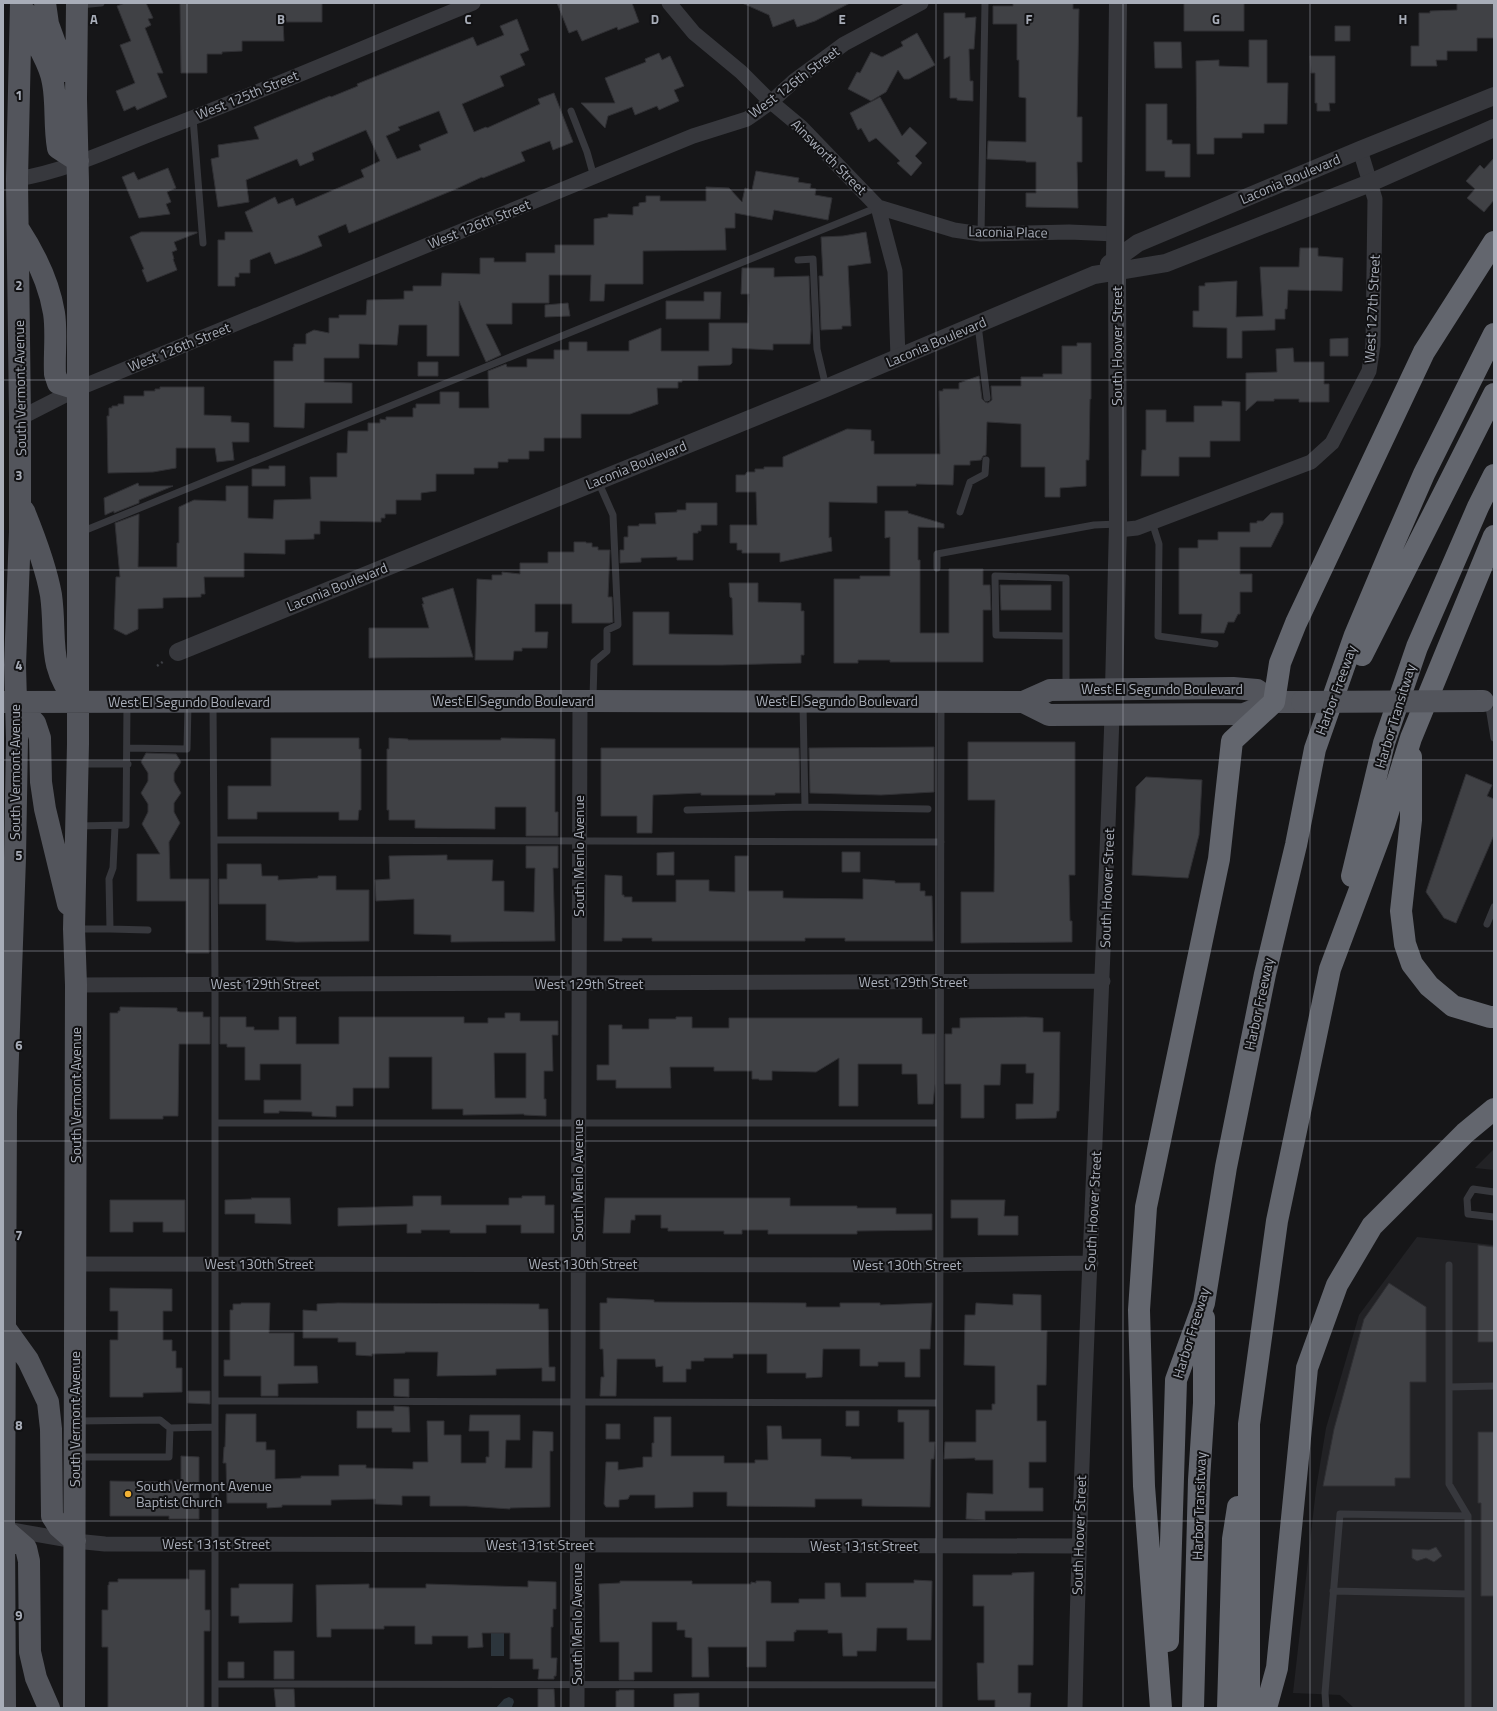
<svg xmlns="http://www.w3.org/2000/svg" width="1497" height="1711" viewBox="0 0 1497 1711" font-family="'Titillium Web',sans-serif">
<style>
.built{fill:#222225}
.water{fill:#2c353c}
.building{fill:#404145;stroke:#303034;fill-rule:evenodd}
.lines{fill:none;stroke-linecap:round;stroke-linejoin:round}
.path{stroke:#3d3f44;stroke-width:2.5;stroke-dasharray:2 3;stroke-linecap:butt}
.service{stroke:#37383d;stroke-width:7}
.minor{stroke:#37383d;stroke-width:15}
.tertiary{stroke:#37383d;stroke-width:18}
.primary{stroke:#53555c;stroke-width:22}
.motorway{stroke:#63666e;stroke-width:22}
.primary-bridge{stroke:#53555c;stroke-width:22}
.grid{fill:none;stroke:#a8adb8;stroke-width:1;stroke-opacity:0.55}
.poi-dot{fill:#f2b134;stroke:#111113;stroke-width:1.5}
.labels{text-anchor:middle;stroke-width:4;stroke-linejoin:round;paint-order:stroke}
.street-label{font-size:14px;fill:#a8adb8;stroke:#111113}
.poi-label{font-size:14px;fill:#a8adb8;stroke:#111113;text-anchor:start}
.grid-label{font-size:13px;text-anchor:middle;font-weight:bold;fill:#a8adb8;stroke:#111113;stroke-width:4;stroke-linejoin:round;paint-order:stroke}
</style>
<rect width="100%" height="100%" fill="#161618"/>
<!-- built -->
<path class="built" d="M1494 1149V1170L1475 1168Z
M1417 1237 1494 1245V1708H1354L1340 1695 1293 1693 1316 1489 1326 1428 1359 1315Z"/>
<!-- water -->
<path class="water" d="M504 1630V1656H491V1632Z
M509 1697 513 1699 514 1702 512 1707 496 1708 504 1699Z"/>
<!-- building -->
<path class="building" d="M125 3H146L153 18 148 19 151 25 145 28 163 73H157L167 97 137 110 135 106 124 111 116 91 135 83 120 45 131 41 117 6Z
M180 3H322V22H283L284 41H242V51L222 52V54H207V73H181Z
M557 3H632L639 22 618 30 617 27 582 41 577 30 569 33Z
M742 3H850L815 21 797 27 794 19 773 27 769 15Z
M1013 3H1073V9H1079L1077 117H1082V162H1077L1078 208 1026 207V193H1036V162H1026V161L987 159 988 141 1026 142V98L1019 97V60H1017V24H993V6H1013Z
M1184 3H1244V31H1184Z
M1457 3H1494V38H1477V51H1447V60H1436L1437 66H1411V46H1419V13H1430V11L1457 10Z
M944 13H965V18L976 17 974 49H969L970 81H973V101L957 100V98H950V56L944 59Z
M517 19 529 50 520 54 525 65 500 76 504 86 462 104 474 132 486 127 487 128 540 104 538 99 554 93 573 142 553 150 550 141 521 152 525 161 483 178 482 177 456 189 349 233 346 224 318 236 322 246 300 255 275 264 270 252 250 260V273H239V277H235V286H218V240H225V232H253L245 212 275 197 278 204 293 198 296 206 364 177 361 170 380 161 366 130 312 153 314 160 300 166 297 159 246 180 249 202 218 207 211 159 219 157 218 145 259 139 254 127 330 96 331 97 358 86 357 84 473 37 477 46 504 35 500 26ZM439 111 448 133 419 145 421 150 397 159 386 136 400 130 398 127Z
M1335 26H1350V41H1335Z
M917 33 935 65 909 79H904L898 70 886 92 871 101 848 89 857 72 860 73 871 52 882 57 903 46 901 42Z
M1249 40H1267V83H1288L1287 124H1264V133H1242V138H1214V154H1197L1196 61 1219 60V66L1249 67Z
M1154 42H1181L1182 68H1155Z
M659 53 662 60 670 56 684 86 674 90 679 101 659 110 657 106 635 115 632 107 608 116 605 128 581 103H615L605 78 646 62 645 59Z
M1310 56H1335V103H1329L1330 111H1317V103H1315V73H1311Z
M880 97 902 136 910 127 927 143 915 156 922 163 911 176 897 163 900 161 876 138 869 142 861 128 858 130 850 113Z
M1146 104H1167V140H1172V144H1190V177H1165V171H1146Z
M1494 158V200L1484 212 1467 198 1475 189 1466 181 1480 165 1484 169Z
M168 168 176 188 167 192 171 202 166 204 170 214 139 218 122 177 134 172 138 180Z
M756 171 799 178 798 182 811 184 810 188 816 189 815 195 832 198 828 220 774 210 772 220 735 213V228H725L726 250 643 251V284H605L604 301H590L591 275H549V303H512V324H486L501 355 486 362 459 301V356H427V325H399L397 345 359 344V358H324V382L352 383V403H305L304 428 274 427V361H293V347H294V344H306V334L314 330 329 333V318H339V315H366L367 300 404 299V291H413V286H441L442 273 480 274V258H494V262H526V253H555V245H594V219L608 217V214L633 215V207L639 206V203L646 202V196H660V201H706V187L729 188 742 202 745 188 752 190Z
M141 232H197V233L174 242 177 250 172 252 174 259H173L177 270 147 282 142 270 144 269 130 237Z
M866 232 871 263 848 266 851 326H842V329L821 330 819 276H823L821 237 843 236Z
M1300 248H1318V256L1343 258 1342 291 1288 290 1287 309H1285V319H1275V330L1242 331V358H1227V328L1193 327V311H1199V286H1205V283L1237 281 1236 317 1263 316 1260 267H1299Z
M742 268H774V277L809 276 811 330 810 344H773V350L732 348V363L730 365 698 366V380H682V382H678V388H657L658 404 630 414H581V438H544V451H529V459H508V462H498V468H474V474H436V491L421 493V500H396V514H385V518H381V522L320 521V534H314V539L285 540V554L244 553V577H204L205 594H201V597L163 598V608L138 609V629L126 635 114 629 116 577H120L115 523 139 514 138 567H177V543H179V507L194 500 226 501V486H248V518L273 519 274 500 311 499 310 477H337V453H347L348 431H368V423H380V419L386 420V417H413V408H416V404H440V392H459V408H489L488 371 506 364 507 367H527V359H554V350H569V342H587V351H629V341L661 328V351H709V323H748L749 294H741Z
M704 292H721L720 319H666V301H704Z
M568 303 570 316 545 317V305Z
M1348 338V356H1330V339Z
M1077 343H1091V399H1090L1089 460H1086V486L1060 488V497H1045V467H1021V424L987 422 986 455 983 456 981 460 970 461V465H954L953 485 916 484V486H877V503L829 502V538L831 537 832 551 780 562V553H742V550H737V543H730V525H757L756 492H736V475H745L747 472H755V469H764V467H783V457L847 429 871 430V441H874V454H940L939 391H943V389H959V383L979 376 982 399 985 402 988 403 992 400 991 386H1021V377H1043V374H1062V346H1077Z
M1293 348 1294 362H1324V384H1329V402H1299V399H1274V401H1257L1246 411V373L1277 372 1276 349Z
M418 362H438V376H418Z
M160 387H204V415L231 416V422L249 423V442H232L234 460 217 462 215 448H176V468L153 472 108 473 107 416H109V408H112V406H118V404H124V396H144V391H155V389H160Z
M1222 401 1240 402V441H1210V457H1179V476H1141L1142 450H1146V410H1166V422H1194V406H1222Z
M269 466H285V486H252V469H269Z
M138 483 139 486H173L139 500V503L114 513V511L105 515 104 498Z
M686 503H717V525H701V531H698V533H693V560H677V557L641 558V562L620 563V550H624V537H628V526H639V524H656L655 513 677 512V510H686Z
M885 511H908V513L944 524V528L918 527V560H920V633H949V569H983V585H990L991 610H983V662H890V660H858V663H834V579H860V576H890V537L885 538Z
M1271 513H1283V523L1271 547H1240V574H1252V592H1240V614H1238L1234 622H1228L1224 633H1201L1202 614H1179V548H1198V540H1218V532H1250V523H1257V521H1263Z
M574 542H586V543H592V547H598V550H610L608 597H612L613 622 610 623H572V604H535V632H548L547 648H522V651H514L513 660H475L477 579 492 580V575H502V572L520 574V563H548V552H574Z
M729 583H758V602L801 603V611H804V655H801V663L723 665H633V612H669V634L733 635 732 598 730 597Z
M1000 585H1051V610H1001Z
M453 588 473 657 369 658V628H429L422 604H424L422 598Z
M271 738H359V749H361V810H359L358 820H339V812H257V819H228V786H271Z
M389 738 408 739V740H501V738L555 739V812H558V836H526V807H495V829L415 828V820H389V810H387V749H389Z
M968 742H1075V875H1069L1070 921H1072V942L961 943V892H994L995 800H968Z
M934 747V792L881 795 810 793 809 748Z
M601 748H799L800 793H775V795H701V793L653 795 652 833H637V816H601Z
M146 753 176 754 181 762 174 773V781L181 793 174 803V812L180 823 169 842 170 879H209V953H186V901H137V854H160L142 824 148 812V804L141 793 148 781V773L141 762Z
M1466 774 1492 785 1487 796 1494 799V835L1456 923 1444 918 1426 892Z
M1146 777 1202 780 1199 835 1188 878 1132 875 1136 787Z
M526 846H558V868H553L555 941 451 942V935L414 934V899L376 901 375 880 390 879 389 856 447 855V860H493L492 881H504V911L534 912 535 868H526Z
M674 852V875H657V853Z
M842 852H860V872H842Z
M735 856H748V891H783V898L863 899V879L895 881V883H920V891H925V896H932L933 941H845V938H805V941H652V938H622V941H604L605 875 622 876V895H624V897H632V902H676V880H709V891L735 892Z
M227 864H261L262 876H278V880L318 878V876H336V890H369V941L296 942 266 940V904H219V879H227Z
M120 1007 177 1008V1011L180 1012H203V1017H210V1044H179L178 1116H163V1119H110V1013H118V1011H120Z
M505 1013H520V1021H558V1035H552L553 1071H544V1099H546V1116L524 1115V1114L463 1115V1109H432V1057H389V1088H353V1106H336V1117L312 1116V1112L279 1111V1113H264V1100H301V1064H260V1080H245V1047H227V1044H220V1017H246V1027H254V1030H279V1017H296V1044H339V1017H464V1023H488V1018H505ZM494 1053H526V1098H495Z
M676 1017H692V1028H729V1018H922V1034H935V1084L933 1104H918L917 1074H902V1064H858V1106H839V1058L816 1072 772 1071V1080H759V1079H752V1071H714V1067H670L671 1088H616V1080H597V1065H609V1025H622V1029H649V1019H676Z
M1026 1017 1043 1018V1032H1060L1059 1111H1057L1056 1118 1016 1119V1104H1033L1034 1073H1026V1064H1001L1000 1085H984V1118H961V1084H945V1034H952V1028H960V1018Z
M413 1196H441V1205H509V1198H522V1196H545V1205H554V1233H521V1225H486V1233H450V1230H421V1233H407V1224L338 1226V1208L413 1206Z
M251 1198H290L291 1224 255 1223V1214H225V1200L252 1199Z
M605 1198H790V1206H857V1208H896V1214H932V1230L857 1231V1234H768V1230H742V1234H724V1231H668V1228H661V1215H635V1220H631L630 1233H603Z
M110 1200H185V1232H163V1222H133V1232H110Z
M951 1200H1005L1004 1216H1018V1235H978V1218H951Z
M1478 1245 1494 1247V1342H1478Z
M1389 1283 1426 1307V1382H1410V1478H1395V1486H1323L1334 1429 1364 1319Z
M110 1288 172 1289V1311H163V1340H172V1351H176V1368H182V1392L143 1393V1397H110V1340H118V1311H110Z
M1013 1294 1041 1295V1331H1047L1046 1385H1037V1421H1046V1462H1029V1488H1043V1511H985V1520L966 1519 967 1493 993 1494V1460H975V1458L944 1459 945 1442H976V1410H992V1404H995V1366L964 1365 965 1315H975L976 1303 1013 1305Z
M607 1298 654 1300V1302L806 1303V1307H840V1303H880V1305L932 1303 930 1349H920V1377H905V1362H878V1366H860V1349H823L822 1377 806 1378V1373H767V1354H733V1358H704V1361H691V1369H686V1382H663V1366L656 1367 655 1359H617L616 1396H600L601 1377H604L603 1349H600V1303H607Z
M241 1303H270L269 1333H294V1366H317L318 1383 278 1384V1396H261V1376H224V1360H230V1310H233V1304H241Z
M338 1303 539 1304V1309H548L549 1367H555V1381H542V1368L496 1369V1375L437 1376 438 1352H405V1353L372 1354V1356L356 1355V1342H338V1338H303V1310L317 1311V1304Z
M394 1379H409V1397L394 1396Z
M188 1391H210V1404L188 1403Z
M394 1406 409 1407 410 1432H392V1428H357V1411H394Z
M898 1410H929V1442H935L934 1459H931L930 1507 862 1506V1499H815V1507L727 1506V1492H693V1507L655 1508V1495H630L628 1499 619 1500V1507H606L604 1504 606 1462H618V1470L643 1467V1457H652V1443H654V1417H671V1456H724V1463H755V1460H768L767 1426H781L782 1439H821V1456L851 1457V1459H904V1422H898Z
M846 1411H859V1426H846Z
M226 1414H256V1442H266V1450H275V1479L301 1478V1476H339V1465H366V1468L413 1469V1462H428L427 1421H444V1435H461V1463H486V1457H489V1431H469L470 1415H520V1440H506L505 1468H532L533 1431 553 1432V1451H550V1507L510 1508V1509L466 1506H430V1496H402V1505L375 1504V1499L331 1500V1505H282V1507L267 1508V1503H227L226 1463H223L224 1447H225Z
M606 1424H620V1439H606Z
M1478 1432H1494V1596H1481V1503H1478Z
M181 1456 199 1457V1519H169V1516H110V1481L169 1482V1480H181Z
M1436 1547 1442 1556 1434 1562 1426 1558 1417 1561 1412 1558V1549L1429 1550Z
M189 1570H205V1610H210V1631H204V1708H108V1647H102V1610H108V1585H109V1582H118V1579H189Z
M1034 1572 1033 1665H1018V1693H1031L1030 1708H995V1700H978L977 1663H984V1606H973V1575H1012V1573Z
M914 1580 932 1581 931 1640H907V1628H877L876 1651H857V1656H843L842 1633H828V1630H796V1632H794V1641H766V1667H747V1647H708L709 1677H692V1638L685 1637V1630H677V1622H652V1672H634V1680H619V1642H600L599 1584 620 1583V1581H692V1584H751V1582L756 1583V1581H769L771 1582V1603H799V1599H825V1583H840L841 1597H866V1583H914Z
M528 1581 556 1582V1609H553V1627H551V1658H557L556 1676H554V1679H538L539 1669H533V1659H510V1633H482L483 1647 468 1648V1636H432V1644H415V1626H384V1629H331V1637H317L316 1585 369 1584V1588H426V1584L528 1587Z
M239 1584H293L292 1622 239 1623V1616H231V1588H239Z
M274 1651H294V1679H274Z
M228 1662H244V1678H228Z
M274 1689H294L295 1708H276Z
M538 1689H554L555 1708H538Z
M619 1690H634V1708H616V1691H619Z
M699 1693V1708H674V1694Z"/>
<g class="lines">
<!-- path -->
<path class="path" d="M157 666 164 661"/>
<!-- service -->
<path class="service" d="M79 5 101 3
M571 111 587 152 594 177
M193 118 203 243
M981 234 985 3
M798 260 813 259 817 349 826 387
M978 325 987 398
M960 512 970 482 985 474 986 460
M1152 522 1159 544 1158 636 1215 644
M81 532 878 207
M937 568V554L1094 525 1118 524
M1066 636 996 635 995 576 1066 578V687
M593 698 594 662 607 651V630L618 625 613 515 598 481
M1488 701 1494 738
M213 704 215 984V1708
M803 704 805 807
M128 748 187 749 188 705
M80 764H128
M687 810 805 807 928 809
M78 826 126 825 127 704
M115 826 113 868 109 879 110 929 148 930
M214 840 941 842
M1487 924 1494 907
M77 929H110
M215 1123H940
M1494 1192 1473 1189 1467 1199 1468 1214 1494 1217
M1449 1265V1484L1468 1516V1708
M1449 1387 1494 1386
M215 1401 939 1403
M77 1421 160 1420 170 1428 169 1457H77
M170 1428 215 1427
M1333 1591 1468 1594
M215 1684 939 1685
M939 1708 941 703
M1326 1708 1325 1693 1340 1514 1468 1516"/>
<!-- minor -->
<path class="minor" d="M669 3 694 33 741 72 771 102 801 127 878 207 895 271 898 358
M17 179C67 171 114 148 161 130 266 90 369 45 473 3
M878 207 954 230 981 234 1069 232 1116 234
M20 418 77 389 693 136 747 119 771 102 794 81 844 44 921 3
M1118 530 1137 528 1311 462 1332 443 1369 371 1373 345 1375 199 1360 150
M76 985 1103 981
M75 1264 938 1265 1091 1263
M6 1529 75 1541 105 1544 1078 1546
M577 1708 580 701
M1075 1708C1082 1377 1101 1046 1112 715"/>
<!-- tertiary -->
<path class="tertiary" d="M1109 264 1138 243 1360 150 1494 96
M178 652 826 388 1094 275 1166 263 1370 183 1494 128
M1114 689 1118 524 1117 271 1115 259 1118 3"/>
<!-- primary -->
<path class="primary" d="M45 3 48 24 65 71
M26 13C29 23 33 33 37 43 43 56 51 68 53 83 57 104 54 126 58 148L78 161
M18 228C35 254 49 282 54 313 57 332 54 354 55 374L58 383 77 389
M24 511C35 538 46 567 51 595 57 638 46 666 77 702
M3 702 580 701 1023 702 1050 690 1233 688 1257 690 1274 702
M15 702 35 723 40 738 41 782 45 809 68 904
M1023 702 1049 715 1244 714 1274 702H1302
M5 1328 28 1360 48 1402 51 1429 52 1516 59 1527 75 1541
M4 1529 26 1548 29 1561 30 1652 36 1678 49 1708
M5 1708 4 1529 6 1112 15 858 17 739 15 665 20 532V418L17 179 21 3
M74 1708 76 985 74 929 78 744V181L76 99 77 3"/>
<!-- motorway -->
<path class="motorway" d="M1362 655 1494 394
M1411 757V820L1401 911 1405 944 1412 964 1429 986 1453 1006 1490 1017H1494
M1352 876 1384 743 1417 647 1478 507 1494 475
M1168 1641 1176 1380 1204 1303 1226 1167 1265 974 1296 845 1315 749 1355 635 1393 545 1424 474 1494 334
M1161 1708 1144 1486 1139 1310 1146 1207 1219 859 1232 741 1274 702 1280 663 1296 623 1424 352 1494 242
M1193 1708 1199 1480 1204 1403V1318
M1228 1708 1233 1539 1238 1507
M1249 1708V1424L1277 1221 1330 969 1384 825 1411 738 1494 536
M1266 1708 1277 1668 1307 1368 1337 1285 1372 1226 1465 1133 1494 1109"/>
<!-- primary-bridge -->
<path class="primary-bridge" d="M1302 702 1483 701"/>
</g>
<!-- grid -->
<path class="grid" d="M187 3V1708M374 3V1708M561 3V1708M748 3V1708M936 3V1708M1123 3V1708M1310 3V1708M3 190H1494M3 380H1494M3 570H1494M3 760H1494M3 951H1494M3 1141H1494M3 1331H1494M3 1521H1494"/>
<!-- markers -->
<circle class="poi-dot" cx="128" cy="1494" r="4"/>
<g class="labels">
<!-- street labels -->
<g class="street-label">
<text transform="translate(794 82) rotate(-37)" y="5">West 126th Street</text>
<text transform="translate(247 95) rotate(-22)" y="5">West 125th Street</text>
<text transform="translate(829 157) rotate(45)" y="5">Ainsworth Street</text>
<text transform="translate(1290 179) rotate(-23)" y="5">Laconia Boulevard</text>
<text transform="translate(479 224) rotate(-22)" y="5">West 126th Street</text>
<text transform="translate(1008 232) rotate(1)" y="5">Laconia Place</text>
<text transform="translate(1372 309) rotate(-87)" y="5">West 127th Street</text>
<text transform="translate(936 342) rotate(-23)" y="5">Laconia Boulevard</text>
<text transform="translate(1117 346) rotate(-90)" y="5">South Hoover Street</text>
<text transform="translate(179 347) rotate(-22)" y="5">West 126th Street</text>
<text transform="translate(20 388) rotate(-91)" y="5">South Vermont Avenue</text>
<text transform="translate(636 465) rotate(-22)" y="5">Laconia Boulevard</text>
<text transform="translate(337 587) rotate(-22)" y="5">Laconia Boulevard</text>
<text x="1162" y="694">West El Segundo Boulevard</text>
<text transform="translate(1336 690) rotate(-70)" y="5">Harbor Freeway</text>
<text x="513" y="706">West El Segundo Boulevard</text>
<text x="837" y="706">West El Segundo Boulevard</text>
<text x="189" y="707">West El Segundo Boulevard</text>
<text transform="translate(1395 716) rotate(-73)" y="5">Harbor Transitway</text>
<text transform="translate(15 772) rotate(-90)" y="5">South Vermont Avenue</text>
<text transform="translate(579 856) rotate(-90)" y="5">South Menlo Avenue</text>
<text transform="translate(1107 888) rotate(-88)" y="5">South Hoover Street</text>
<text x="913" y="987">West 129th Street</text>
<text x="265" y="989">West 129th Street</text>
<text x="589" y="989">West 129th Street</text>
<text transform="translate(1259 1004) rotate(-78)" y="5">Harbor Freeway</text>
<text transform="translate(76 1095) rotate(-90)" y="5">South Vermont Avenue</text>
<text transform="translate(578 1180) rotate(-90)" y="5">South Menlo Avenue</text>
<text transform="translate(1093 1211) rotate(-87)" y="5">South Hoover Street</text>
<text x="259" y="1269">West 130th Street</text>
<text x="583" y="1269">West 130th Street</text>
<text x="907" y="1270">West 130th Street</text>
<text transform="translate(1191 1333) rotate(-73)" y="5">Harbor Freeway</text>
<text transform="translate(75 1419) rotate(-90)" y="5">South Vermont Avenue</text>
<text transform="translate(1199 1506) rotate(-88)" y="5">Harbor Transitway</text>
<text transform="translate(1079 1535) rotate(-88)" y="5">South Hoover Street</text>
<text x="216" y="1549">West 131st Street</text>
<text x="540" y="1550">West 131st Street</text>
<text x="864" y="1551">West 131st Street</text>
<text transform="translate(577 1624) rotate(-90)" y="5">South Menlo Avenue</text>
</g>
<!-- poi labels -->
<g class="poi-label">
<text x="136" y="1491">South Vermont Avenue<tspan x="136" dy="16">Baptist Church</tspan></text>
</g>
</g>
<g class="grid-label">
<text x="94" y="24">A</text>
<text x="281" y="24">B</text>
<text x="468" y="24">C</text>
<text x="655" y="24">D</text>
<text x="842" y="24">E</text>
<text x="1029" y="24">F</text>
<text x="1216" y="24">G</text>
<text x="1403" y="24">H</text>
<text x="19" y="100">1</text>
<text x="19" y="290">2</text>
<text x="19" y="480">3</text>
<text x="19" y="670">4</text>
<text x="19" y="860">5</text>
<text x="19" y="1050">6</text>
<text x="19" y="1240">7</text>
<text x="19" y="1430">8</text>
<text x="19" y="1620">9</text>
</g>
<!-- border -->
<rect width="1497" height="1711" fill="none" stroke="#a8adb8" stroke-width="8"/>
</svg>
